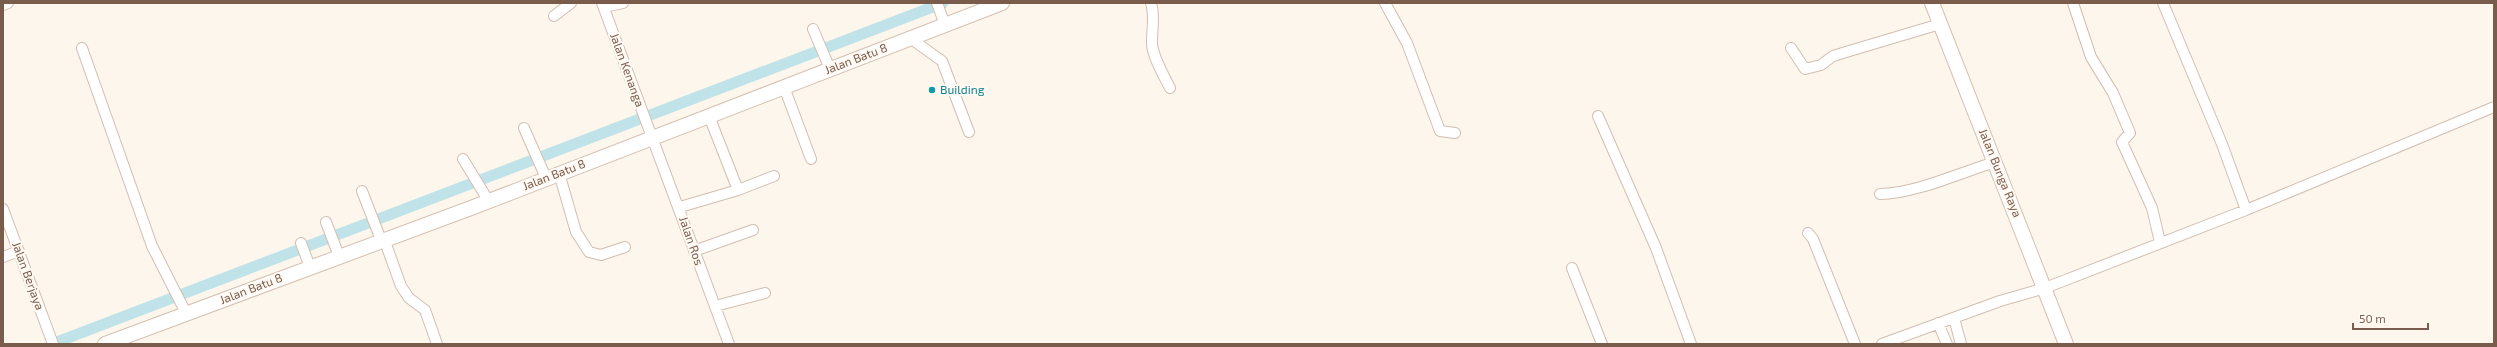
<svg xmlns="http://www.w3.org/2000/svg" width="2497" height="347" viewBox="0 0 2497 347" font-family="'Exo 2',sans-serif">
<style>
.lines{fill:none;stroke-linecap:round;stroke-linejoin:round}
.canal{stroke:#bfe3e8;stroke-width:11}
.street-casing{stroke:#d1beb0;stroke-width:12}
.secondary-casing{stroke:#d6c0b0;stroke-width:16}
.street{stroke:#fff;stroke-width:10}
.secondary{stroke:#fff;stroke-width:14}
.culture-dot{fill:#0f9aa8;stroke:#fffaf3;stroke-width:1.5}
.labels{text-anchor:middle;stroke-width:4;stroke-linejoin:round;paint-order:stroke}
.street-label{font-size:12px;fill:#7a5c4d;stroke:#fffaf3}
.culture-label{font-size:12px;fill:#0d838f;stroke:#fffaf3;text-anchor:start}
</style>
<rect width="100%" height="100%" fill="#fdf6ec"/>
<g class="lines">
<!-- canal -->
<path class="canal" d="M52 344 943 3"/>
<defs>
<path id="street" d="M602 3 729 344
M937 3 945 25
M1151 3C1155 16 1152 28 1152 41 1151 54 1164 76 1170 88
M1385 3 1407 43 1440 131 1455 133
M2073 3 2091 57 2113 93 2130 133 2122 142 2152 208 2160 242
M2163 3 2222 144 2246 210
M3 5 8 3
M604 7 623 3
M554 16 571 3
M813 29 830 69
M910 38 942 61 969 132
M82 48 152 246 186 313
M1791 48 1805 69 1821 65 1833 56 1846 52 1940 24
M784 87 811 159
M709 116 738 190
M1598 116 1656 248 1691 344
M524 128 546 178
M463 159 488 200
M559 173 576 232 589 252 601 255 625 247
M362 191 381 240
M1880 194C1914 194 1962 172 1995 162
M680 207 738 190 774 176
M3 209 53 344
M326 222 339 256
M1808 233 1813 239 1855 344
M384 239 401 286 409 298 425 310 437 344
M301 243 310 267
M694 251 753 230
M3 257 19 251
M1572 268 1602 344
M715 306 765 293
M1954 318 1961 344
M1938 323 1947 344
M1882 344 2000 301 2045 288 2246 210 2494 107"/>
<path id="secondary" d="M1932 3 2066 344
M105 344 471 208 1002 3"/>
</defs>
<!-- street casing -->
<use href="#street" class="street-casing"/>
<!-- secondary casing -->
<use href="#secondary" class="secondary-casing"/>
<!-- street -->
<use href="#street" class="street"/>
<!-- secondary -->
<use href="#secondary" class="secondary"/>
</g>
<!-- markers -->
<circle class="culture-dot" cx="932" cy="90" r="4"/>
<g class="labels">
<!-- street labels -->
<g class="street-label">
<text transform="translate(856 59) rotate(-21)" y="4">Jalan Batu 8</text>
<text transform="translate(627 70) rotate(70)" y="4">Jalan Kenanga</text>
<text transform="translate(2000 173) rotate(68)" y="4">Jalan Bunga Raya</text>
<text transform="translate(554 175) rotate(-21)" y="4">Jalan Batu 8</text>
<text transform="translate(691 241) rotate(71)" y="4">Jalan Ros</text>
<text transform="translate(28 276) rotate(70)" y="4">Jalan Berjaya</text>
<text transform="translate(251 289) rotate(-21)" y="4">Jalan Batu 8</text>
</g>
<!-- culture labels -->
<g class="culture-label">
<text x="940" y="94">Building</text>
</g>
</g>
<!-- border -->
<rect width="2497" height="347" fill="none" stroke="#7a5c4d" stroke-width="8"/>
<!-- scale -->
<path d="M2353 323v6h75v-6" fill="none" stroke="#7a5c4d" stroke-width="2"/>
<text x="2359" y="323" font-size="12" fill="#7a5c4d" stroke="#fffaf3" stroke-width="3" paint-order="stroke">50 m</text>
</svg>
